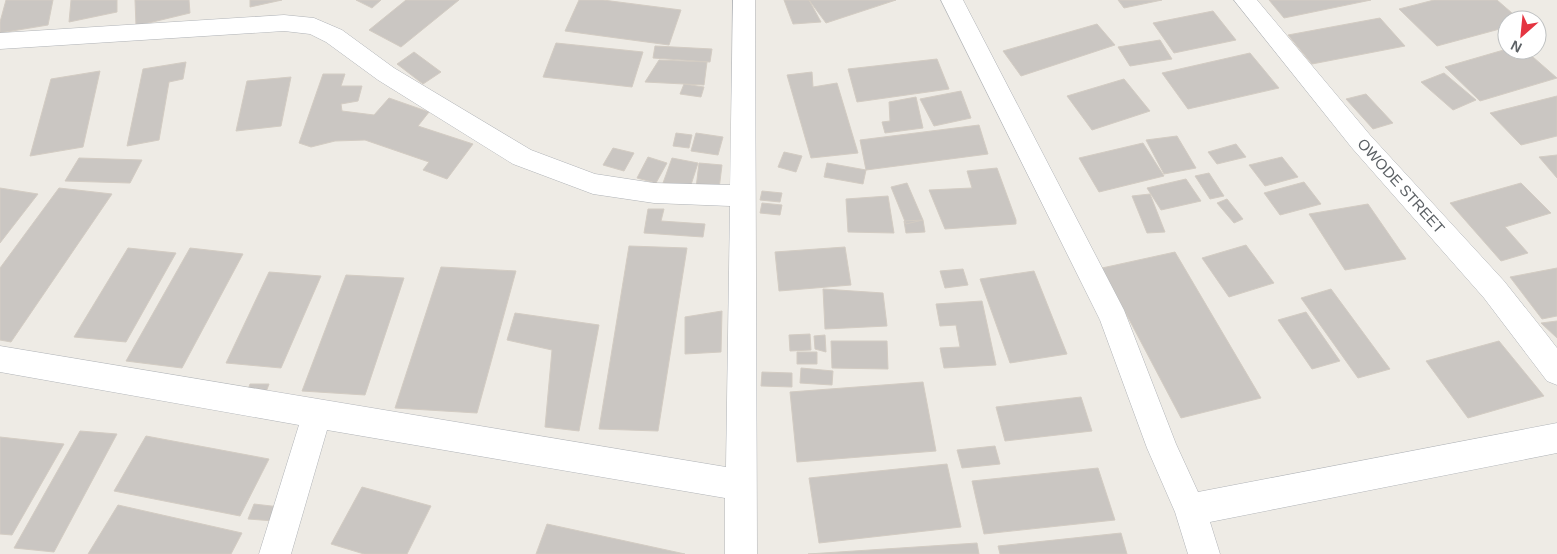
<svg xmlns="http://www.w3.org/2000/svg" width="1557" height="554" viewBox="0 0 1557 554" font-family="Arial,sans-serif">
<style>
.building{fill:#cac6c2;stroke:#d3ccc3}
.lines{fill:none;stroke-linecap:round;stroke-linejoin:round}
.minor-casing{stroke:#b0b3b7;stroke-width:1}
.minor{fill:#fff;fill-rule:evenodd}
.labels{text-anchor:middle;stroke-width:4;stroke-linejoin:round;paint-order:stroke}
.street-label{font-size:15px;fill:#5c6165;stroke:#fff}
</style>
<rect width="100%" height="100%" fill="#eeebe5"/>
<!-- building -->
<path class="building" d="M6 0H53L48 25 0 33V22Z
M71 0H117V12L69 22Z
M135 0H189L190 13 136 26Z
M250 0H282L250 7Z
M356 0H381L372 8Z
M406 0H459L401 47 369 30Z
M579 0H603L681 10 669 45 565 31Z
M784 0H809L821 22 793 24Z
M809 0H896L826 23Z
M1118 0H1162L1124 8Z
M1269 0H1371L1284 18Z
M1434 0H1497L1520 20H1507V27L1437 46 1399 9Z
M1213 11 1236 40 1174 53 1153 23Z
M1380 18 1405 46 1312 64 1288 35Z
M1097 24 1115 45 1021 76 1003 51Z
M1160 40 1172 59 1130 66 1118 47Z
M556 43 643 52 632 87 543 77Z
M655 46 712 49 710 62 653 58Z
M1507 49 1525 50 1557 78 1480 101 1445 67Z
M414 52 441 72 423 84 397 64Z
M1250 53 1279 88 1188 109 1162 73Z
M937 59 949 89 857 102 848 69Z
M659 60 707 62 704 85 645 82Z
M186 62 183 79 169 82 159 140 127 146 143 69Z
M100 71 83 147 30 156 51 79Z
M812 72 813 87 837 83 858 153 811 158 787 75Z
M1444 73 1476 100 1453 110 1421 82Z
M323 74H345L341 86H362L358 101 341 104 342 111 374 115 389 98 429 112 418 126 473 144 447 179 423 170 429 162 365 140 335 141 311 147 299 143Z
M291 77 281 126 236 131 247 81Z
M1124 79 1150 111 1092 130 1067 96Z
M684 84 704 87 701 97 680 94Z
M961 91 971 118 934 126 920 99Z
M1366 94 1393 123 1373 129 1346 99Z
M1557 96V136L1521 145 1490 113Z
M916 97 923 128 885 133 882 122 890 121 889 102Z
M979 125 988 154 866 170 860 140Z
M676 133 692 135 689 148 673 146Z
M696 133 723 137 718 155 691 151Z
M1177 136 1196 168 1164 174 1146 140Z
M1143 143 1164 176 1099 192 1079 158Z
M1236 144 1246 157 1217 164 1208 152Z
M613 148 634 153 624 171 603 165Z
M784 152 802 156 796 172 778 167Z
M1557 155V178L1539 157Z
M648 157 667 163 656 183 637 178Z
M1282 157 1298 177 1265 186 1249 165Z
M79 158 142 160 130 183 65 181Z
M672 158 698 163 690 188 663 183Z
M699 163 722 165 719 189 696 188Z
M827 163 866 170 863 184 824 177Z
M997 168 1016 220V224L945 229 929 190 972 188 967 171Z
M1209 173 1224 196 1210 199 1195 176Z
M1186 179 1201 201 1161 210 1147 188Z
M1304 182 1321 204 1280 215 1264 193Z
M907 183 923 220 906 224 891 187Z
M1521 183 1551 213 1505 227 1528 253 1501 261 1450 203Z
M0 188 38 194 0 243Z
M59 188 112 194 11 342 0 340V268Z
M762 191 782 193 780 202 760 200Z
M1150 194 1165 232 1147 233 1132 196Z
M888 196 894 233 848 232 846 199Z
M1227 199 1243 219 1234 223 1217 203Z
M762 203 782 205 780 215 760 213Z
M1368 204 1406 259 1345 270 1309 214Z
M648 209H664L661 221 705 224 703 237 644 233Z
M923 220 925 232 906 233 904 221Z
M1246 245 1274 283 1229 297 1202 258Z
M629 246 687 248 658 431 599 429Z
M845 247 851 285 779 291 775 252Z
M128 248 176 253 126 342 74 337Z
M190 248 243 254 182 368 126 361Z
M1175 252 1261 398 1181 418 1102 268Z
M441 267 516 271 477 413 395 408Z
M1557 268V316L1542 319 1510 277Z
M963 269 968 285 945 288 940 271Z
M1034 271 1067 354 1010 363 980 279Z
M269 272 321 276 281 368 226 363Z
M346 275 404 278 365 395 302 391Z
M823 289 883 293 887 326 825 329Z
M1331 289 1390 369 1358 378 1301 298Z
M982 301 996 365 944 368 940 348 960 347 956 325 940 326 936 304Z
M722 311 721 352 685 354V317Z
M1306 312 1340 361 1312 369 1278 320Z
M515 313 599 325 579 431 545 427 552 350 507 340Z
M1557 321V338L1541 323Z
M810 334 811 350 790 351 789 335Z
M825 335 826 352 815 349 814 336Z
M831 341H887L888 369 832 368Z
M1499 341 1544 396 1468 418 1426 361Z
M797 352H817V364H797Z
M801 368 833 371 832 385 800 383Z
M762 372 792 373V387L761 386Z
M923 382 936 451 797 462 790 392Z
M250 384H269L262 403H243Z
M1081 397 1092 431 1005 441 996 407Z
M80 431 117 434 54 552 14 548Z
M146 436 269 459 240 516 114 491Z
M0 437 64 444 12 535 0 534Z
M995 446 1000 464 962 468 957 450Z
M947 464 961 527 819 543 809 478Z
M1098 468 1115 520 984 534 972 481Z
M362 487 431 506 407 554H364L331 544Z
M254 504 280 507 274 521 248 519Z
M118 505 242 533 231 554H88Z
M547 524 685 554H536Z
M1121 533 1127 554H1000L998 546Z
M977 543 979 554H808Z"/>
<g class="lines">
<defs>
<path id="minor" d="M733 0H755L757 554H725V498L327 430 291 554H259L299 425 0 372V346L726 467 730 206 654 203 593 194 513 164 378 80 326 42 310 34 284 31 0 49V33L284 15 314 18 342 30 394 68 531 150 595 174 654 183 730 185Z
M941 0H963L1124 310 1176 444 1198 492 1557 423V453L1210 522 1220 554H1188L1175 512 1147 448 1100 320Z
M1234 0H1257L1370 135 1504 281 1547 335 1557 348V385L1547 381 1484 298 1352 148Z"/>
</defs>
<!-- minor casing -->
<use href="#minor" class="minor-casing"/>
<!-- minor -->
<use href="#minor" class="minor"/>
</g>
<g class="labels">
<!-- street labels -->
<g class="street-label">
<text transform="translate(1401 186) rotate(48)" y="5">OWODE STREET</text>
</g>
</g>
<!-- north arrow -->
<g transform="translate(1522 35) rotate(207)"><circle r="24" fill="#ffffff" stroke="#bec0c1"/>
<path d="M0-4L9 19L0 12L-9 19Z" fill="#e43541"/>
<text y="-8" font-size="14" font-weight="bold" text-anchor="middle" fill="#5c6165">N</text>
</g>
</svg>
